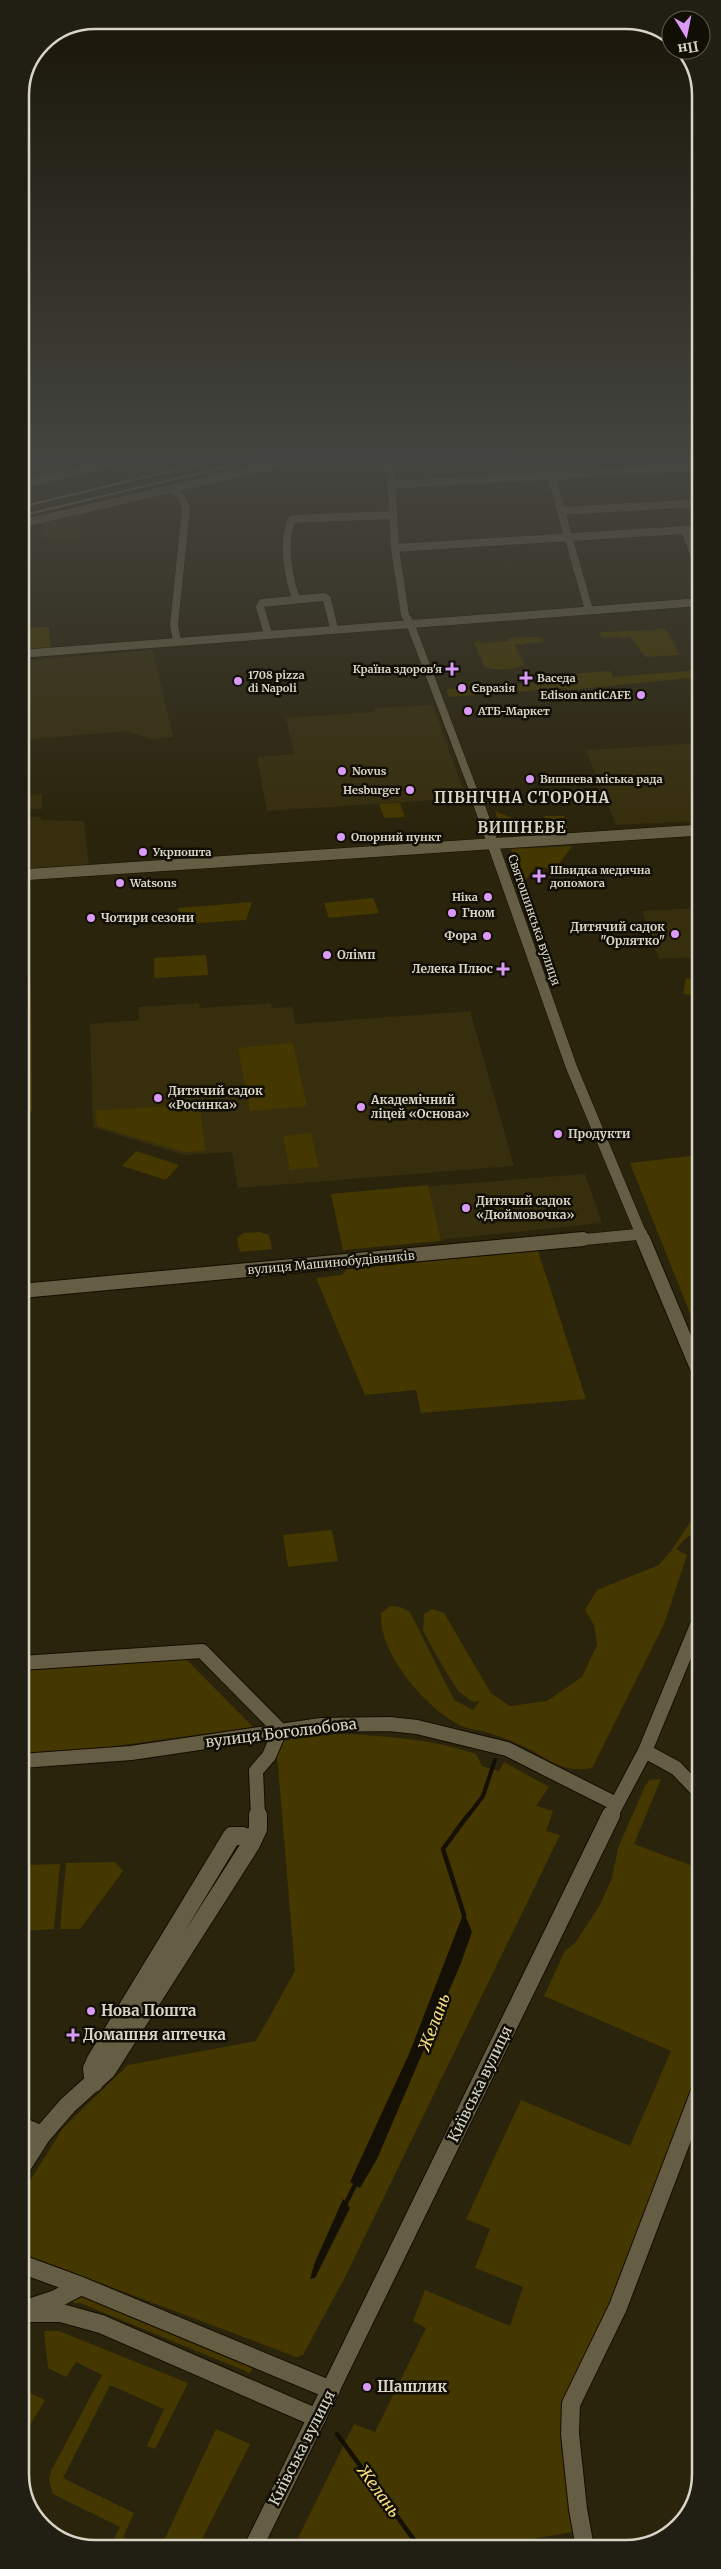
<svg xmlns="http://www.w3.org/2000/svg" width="721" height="2569" viewBox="0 0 721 2569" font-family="Merriweather,serif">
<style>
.built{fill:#372e0d}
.green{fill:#443700}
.water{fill:#141005}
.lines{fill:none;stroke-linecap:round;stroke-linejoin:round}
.stream-far1{stroke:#141005;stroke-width:4}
.stream{stroke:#141005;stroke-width:4.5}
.minor-far3-casing{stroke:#140d00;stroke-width:9}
.minor-far2-casing{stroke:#140d00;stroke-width:12}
.minor-far1-casing{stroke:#140d00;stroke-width:16}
.minor-casing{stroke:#140d00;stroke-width:20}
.tertiary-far2-casing{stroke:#140d00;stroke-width:9}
.tertiary-far1-casing{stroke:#140d00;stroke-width:12}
.tertiary-casing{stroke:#140d00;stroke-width:16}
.secondary-far1-casing{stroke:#140d00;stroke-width:16}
.secondary-casing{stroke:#140d00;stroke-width:20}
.minor-far3{stroke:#655e44;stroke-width:8}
.minor-far2{stroke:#655e44;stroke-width:11}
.minor-far1{stroke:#655e44;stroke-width:14}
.minor{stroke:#655e44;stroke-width:18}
.tertiary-far2{stroke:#655e44;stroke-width:8}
.tertiary-far1{stroke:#655e44;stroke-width:11}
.tertiary{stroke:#655e44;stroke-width:14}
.secondary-far1{stroke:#655e44;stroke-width:14}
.secondary{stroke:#655e44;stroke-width:18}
.rail{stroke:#8f8a77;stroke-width:2}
.poi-dot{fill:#da9af7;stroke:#110e05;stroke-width:2}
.labels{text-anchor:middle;stroke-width:5;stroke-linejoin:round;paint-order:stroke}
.far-poi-label{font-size:11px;font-weight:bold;fill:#d8d4c6;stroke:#110e05;text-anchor:start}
.poi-label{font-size:12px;font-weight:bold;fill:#d8d4c6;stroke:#110e05;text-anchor:start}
.street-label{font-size:12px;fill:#d8d4c6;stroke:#110e05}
.far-district-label{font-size:15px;font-weight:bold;letter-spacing:1px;fill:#d8d4c6;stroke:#110e05}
.near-street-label{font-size:15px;fill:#d8d4c6;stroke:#110e05}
.near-poi-label{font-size:15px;font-weight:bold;fill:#d8d4c6;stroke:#110e05;text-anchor:start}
.near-water-label{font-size:16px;font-style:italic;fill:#fce07e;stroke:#110e05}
.rim{fill:none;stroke:#d8d4c6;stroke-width:2.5}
</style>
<rect width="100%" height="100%" fill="#2b240c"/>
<!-- built -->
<path class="built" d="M82 512 80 538 46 540V537H41L42 531 45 530V521Z
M153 650 173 737 150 739 127 731 20 740V661Z
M433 705 466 798 267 811 257 757 294 754 286 718 374 712 375 708Z
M700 743V821L616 825 586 750Z
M42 794V809L20 810V795Z
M41 817V820L84 821 89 866 20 871V818Z
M700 908V957L659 959 642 911Z
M199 1003 200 1008 271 1003 272 1008 292 1007 296 1024 470 1011 514 1166 238 1188 232 1152 184 1155 93 1127 90 1024 139 1020 138 1007Z
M585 1174 602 1223 343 1250 331 1194Z
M39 2519 104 2549H90L45 2530Z"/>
<!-- green -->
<path class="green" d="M49 627 51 649 20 651V628Z
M656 628 666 629 680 655 645 657 630 636 621 639V637L602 638 599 634 602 632 657 630Z
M534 637 542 638 543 642 524 644 525 645 514 644 524 664C516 670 494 671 485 667L474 643 478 641 482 643 509 641V638Z
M700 670V677L568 690 566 688 449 697 446 689 574 680 571 674 610 671 613 677Z
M400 803 405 817 384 818 379 804Z
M495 811 542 830 503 833Z
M544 816H564L568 829 548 830Z
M572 846 555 870 536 866 522 885 511 849Z
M24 885 31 988 32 1111 22 1114 20 886Z
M373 898 379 913 329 918 324 903Z
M252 902 246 920 182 924 178 908Z
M206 955 208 975 154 978V958Z
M686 978 700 980V996L683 994Z
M293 1043 307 1106 250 1111 238 1048Z
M199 1104 206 1151 184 1152 97 1126 96 1111Z
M311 1133 319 1167 290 1170 283 1136Z
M136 1151 179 1165 166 1180 122 1166Z
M700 1155V1338L630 1163Z
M428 1185 441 1241 343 1250 331 1194Z
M260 1232 269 1235 272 1249 240 1252 237 1238 243 1233Z
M538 1251 586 1399 421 1413 416 1390 365 1395 316 1278 342 1275 347 1269Z
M700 1507 699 1530 685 1539 676 1549 687 1555 665 1622 592 1768C563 1774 549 1759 525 1747 513 1742 498 1735 485 1732 475 1729 465 1729 456 1723 423 1704 379 1653 381 1613L390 1606 400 1607 410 1612 454 1700 473 1710 480 1701 473 1702 459 1692 443 1667 423 1631 424 1614 432 1609 444 1613 491 1693 510 1706 547 1701 582 1677 597 1645 594 1625 585 1610 597 1590 659 1565 671 1551Z
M332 1530 338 1561 288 1567 283 1535Z
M184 1657 253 1727 101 1748 21 1755V1668Z
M341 1734C387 1736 432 1739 476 1754L482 1766 499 1771 504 1762 549 1787 536 1806 553 1811 546 1831 560 1835 346 2275 303 2355 296 2357 21 2253V2195L63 2128 128 2065 256 2041 295 1971 277 1754 280 1743 289 1739Z
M661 1779 634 1844 701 1869V2064L610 2303 566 2395 561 2445 573 2532 514 2542V2548H293L354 2424 375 2432 426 2328 413 2321 425 2290 510 2326 523 2287 475 2268 490 2229 466 2219 521 2100 630 2146 671 2051 544 1996 565 1951 575 1943 600 1905 612 1878 618 1848 645 1786 650 1780Z
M115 1862 123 1871 80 1929H60L66 1863Z
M60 1864 54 1929 21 1931 25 1865Z
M76 2295 85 2297 254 2365 250 2373 80 2303H74L72 2299Z
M44 2331H59L188 2383 155 2449 147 2446 164 2409 110 2385 63 2478 134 2513 123 2537 147 2549H116L110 2546 120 2527 53 2494 49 2480 51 2471 102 2375 76 2362 66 2377 48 2368Z
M21 2389 45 2400 21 2440Z
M216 2429 250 2444 197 2549H160Z"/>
<!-- water -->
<path class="water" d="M464 1912 472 1932 461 1963 377 2159 360 2188 350 2182 409 2054Z
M343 2199 350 2208 315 2278 310 2279 315 2262Z"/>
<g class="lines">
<!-- stream-far1 -->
<path class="stream-far1" d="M467 1817 483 1796 495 1760"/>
<!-- stream -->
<path class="stream" d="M464 1915 443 1849 468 1815
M345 2205 357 2181
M337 2434 420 2548"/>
<defs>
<path id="minor-far3" d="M390 462 395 548 405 615 410 623
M551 476 589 610
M391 485 700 467
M173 489 182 499 186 509 174 625 177 641
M561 511 700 503
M20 524 287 462
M685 530 700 570
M395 548 700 529
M296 599C288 576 282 542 292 519L393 515
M268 634 260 607 262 603 324 597 327 599 334 629"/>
<path id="minor-far2" d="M569 1241 642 1234"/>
<path id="minor-far1" d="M21 1291 583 1239
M21 1663 202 1651 280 1730
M645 1751 676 1768 701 1794
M21 1761 131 1753 321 1725 389 1724 417 1727 507 1749 616 1804
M258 1817 256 1771 269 1756 280 1730"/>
<path id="minor" d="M94 2083 92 2069 96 2060 232 1836H243L251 1844
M21 2126 42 2135
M21 2168 42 2135 68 2105 107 2070 251 1844 258 1829V1815
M21 2264 81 2286 331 2390
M26 2309 56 2299 81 2286
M21 2313H61L101 2324 317 2418
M585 2548 578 2509 570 2434 571 2404 618 2307 701 2089"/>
<path id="tertiary-far2" d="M20 485 115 462
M410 623 477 800
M20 654 700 602"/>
<path id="tertiary-far1" d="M477 799 571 1066 644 1241
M20 875 700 830"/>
<path id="tertiary" d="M643 1239 700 1375"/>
<path id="secondary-far1" d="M610 1817 645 1751 700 1618"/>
<path id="secondary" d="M253 2548 611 1815"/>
</defs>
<!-- minor-far3 casing -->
<use href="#minor-far3" class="minor-far3-casing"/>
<!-- minor-far2 casing -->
<use href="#minor-far2" class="minor-far2-casing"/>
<!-- minor-far1 casing -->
<use href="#minor-far1" class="minor-far1-casing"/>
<!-- minor casing -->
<use href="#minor" class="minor-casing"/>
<!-- tertiary-far2 casing -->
<use href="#tertiary-far2" class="tertiary-far2-casing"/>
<!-- tertiary-far1 casing -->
<use href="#tertiary-far1" class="tertiary-far1-casing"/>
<!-- tertiary casing -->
<use href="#tertiary" class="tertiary-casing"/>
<!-- secondary-far1 casing -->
<use href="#secondary-far1" class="secondary-far1-casing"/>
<!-- secondary casing -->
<use href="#secondary" class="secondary-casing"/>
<!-- minor-far3 -->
<use href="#minor-far3" class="minor-far3"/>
<!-- minor-far2 -->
<use href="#minor-far2" class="minor-far2"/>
<!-- minor-far1 -->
<use href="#minor-far1" class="minor-far1"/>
<!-- minor -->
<use href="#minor" class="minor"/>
<!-- tertiary-far2 -->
<use href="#tertiary-far2" class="tertiary-far2"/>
<!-- tertiary-far1 -->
<use href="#tertiary-far1" class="tertiary-far1"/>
<!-- tertiary -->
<use href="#tertiary" class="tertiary"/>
<!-- secondary-far1 -->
<use href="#secondary-far1" class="secondary-far1"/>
<!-- secondary -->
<use href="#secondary" class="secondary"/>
<!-- rail -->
<path class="rail" d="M20 507 209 462
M20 516 246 462"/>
</g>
<!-- sky -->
<linearGradient id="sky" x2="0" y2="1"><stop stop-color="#181407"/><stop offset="0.56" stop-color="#444540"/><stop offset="1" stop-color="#444540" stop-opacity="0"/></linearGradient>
<rect width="721" height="822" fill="url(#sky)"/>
<!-- markers -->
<g class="poi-dot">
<path d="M449.5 661.5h5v5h5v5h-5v5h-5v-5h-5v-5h5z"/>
<path d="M523.5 670.5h5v5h5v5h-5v5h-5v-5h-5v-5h5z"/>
<circle cx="238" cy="681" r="5"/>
<circle cx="462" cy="688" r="5"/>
<circle cx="641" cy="695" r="5"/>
<circle cx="468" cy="711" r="5"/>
<circle cx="342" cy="771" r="5"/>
<circle cx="530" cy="779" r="5"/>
<circle cx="410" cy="790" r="5"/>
<circle cx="341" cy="837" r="5"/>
<circle cx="143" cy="852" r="5"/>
<path d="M536.5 868.5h5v5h5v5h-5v5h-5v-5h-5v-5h5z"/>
<circle cx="120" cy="883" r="5"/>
<circle cx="488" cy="897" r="5"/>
<circle cx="452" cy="913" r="5"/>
<circle cx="91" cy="918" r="5"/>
<circle cx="675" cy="934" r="5"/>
<circle cx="487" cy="936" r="5"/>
<circle cx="327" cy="955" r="5"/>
<path d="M500.5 961.5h5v5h5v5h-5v5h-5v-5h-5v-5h5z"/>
<circle cx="158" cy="1098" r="5"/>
<circle cx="361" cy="1107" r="5"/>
<circle cx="558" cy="1134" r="5"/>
<circle cx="466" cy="1208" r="5"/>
<circle cx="91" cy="2011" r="5"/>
<path d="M70.5 2027.5h5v5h5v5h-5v5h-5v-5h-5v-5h5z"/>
<circle cx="367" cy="2387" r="5"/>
</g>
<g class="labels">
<!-- far-poi labels -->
<g class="far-poi-label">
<text x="442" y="673" text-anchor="end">Країна здоров'я</text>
<text x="248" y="679">1708 pizza<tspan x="248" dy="13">di Napoli</tspan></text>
<text x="537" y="682">Васеда</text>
<text x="472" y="692">Євразія</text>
<text x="631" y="699" text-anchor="end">Edison antiCAFE</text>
<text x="478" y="715">АТБ-Маркет</text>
<text x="352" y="775">Novus</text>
<text x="540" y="783">Вишнева міська рада</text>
<text x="400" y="794" text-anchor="end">Hesburger</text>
<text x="351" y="841">Опорний пункт</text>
<text x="153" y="856">Укрпошта</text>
<text x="550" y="874">Швидка медична<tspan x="550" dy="13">допомога</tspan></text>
<text x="130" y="887">Watsons</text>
<text x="478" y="901" text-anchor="end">Ніка</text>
</g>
<!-- poi labels -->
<g class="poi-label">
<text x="462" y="917">Гном</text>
<text x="101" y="922">Чотири сезони</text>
<text x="665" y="931" text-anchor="end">Дитячий садок<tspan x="665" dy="14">"Орлятко"</tspan></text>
<text x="477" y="940" text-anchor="end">Фора</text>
<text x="337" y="959">Олімп</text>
<text x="493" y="973" text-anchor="end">Лелека Плюс</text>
<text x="168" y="1095">Дитячий садок<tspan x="168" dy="14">«Росинка»</tspan></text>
<text x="371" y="1104">Академічний<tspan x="371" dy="14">ліцей «Основа»</tspan></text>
<text x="568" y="1138">Продукти</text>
<text x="476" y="1205">Дитячий садок<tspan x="476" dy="14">«Дюймовочка»</tspan></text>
</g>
<!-- street labels -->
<g class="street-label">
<text transform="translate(534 920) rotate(71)" y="4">Святошинська вулиця</text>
<text transform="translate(331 1263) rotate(-5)" y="4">вулиця Машинобудівників</text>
</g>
<!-- far-district labels -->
<g class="far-district-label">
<text x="522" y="803">ПІВНІЧНА СТОРОНА</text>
<text x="522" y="833">ВИШНЕВЕ</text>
</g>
<!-- near-street labels -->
<g class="near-street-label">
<text transform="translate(281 1733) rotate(-7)" y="5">вулиця Боголюбова</text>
<text transform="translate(480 2084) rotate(-64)" y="5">Київська вулиця</text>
<text transform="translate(302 2448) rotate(-63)" y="5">Київська вулиця</text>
</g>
<!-- near-poi labels -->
<g class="near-poi-label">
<text x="101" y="2016">Нова Пошта</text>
<text x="83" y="2040">Домашня аптечка</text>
<text x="377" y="2392">Шашлик</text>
</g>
<!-- near-water labels -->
<g class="near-water-label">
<text transform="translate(434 2022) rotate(-69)" y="6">Желань</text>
<text transform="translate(379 2491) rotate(54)" y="6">Желань</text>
</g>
</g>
<!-- crop -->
<path d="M0 0H721V2569H0ZM95 29H626A66 66 0 0 1 692 95V2474A66 66 0 0 1 626 2540H95A66 66 0 0 1 29 2474V95A66 66 0 0 1 95 29Z" fill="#211e14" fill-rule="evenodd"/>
<path class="rim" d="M95 29H626A66 66 0 0 1 692 95V2474A66 66 0 0 1 626 2540H95A66 66 0 0 1 29 2474V95A66 66 0 0 1 95 29Z"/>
<!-- north arrow -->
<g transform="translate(686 35) rotate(170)"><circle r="24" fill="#110e05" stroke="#615d52"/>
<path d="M0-4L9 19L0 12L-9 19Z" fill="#da9af7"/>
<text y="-8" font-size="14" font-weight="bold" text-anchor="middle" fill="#d8d4c6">Пн</text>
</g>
</svg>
